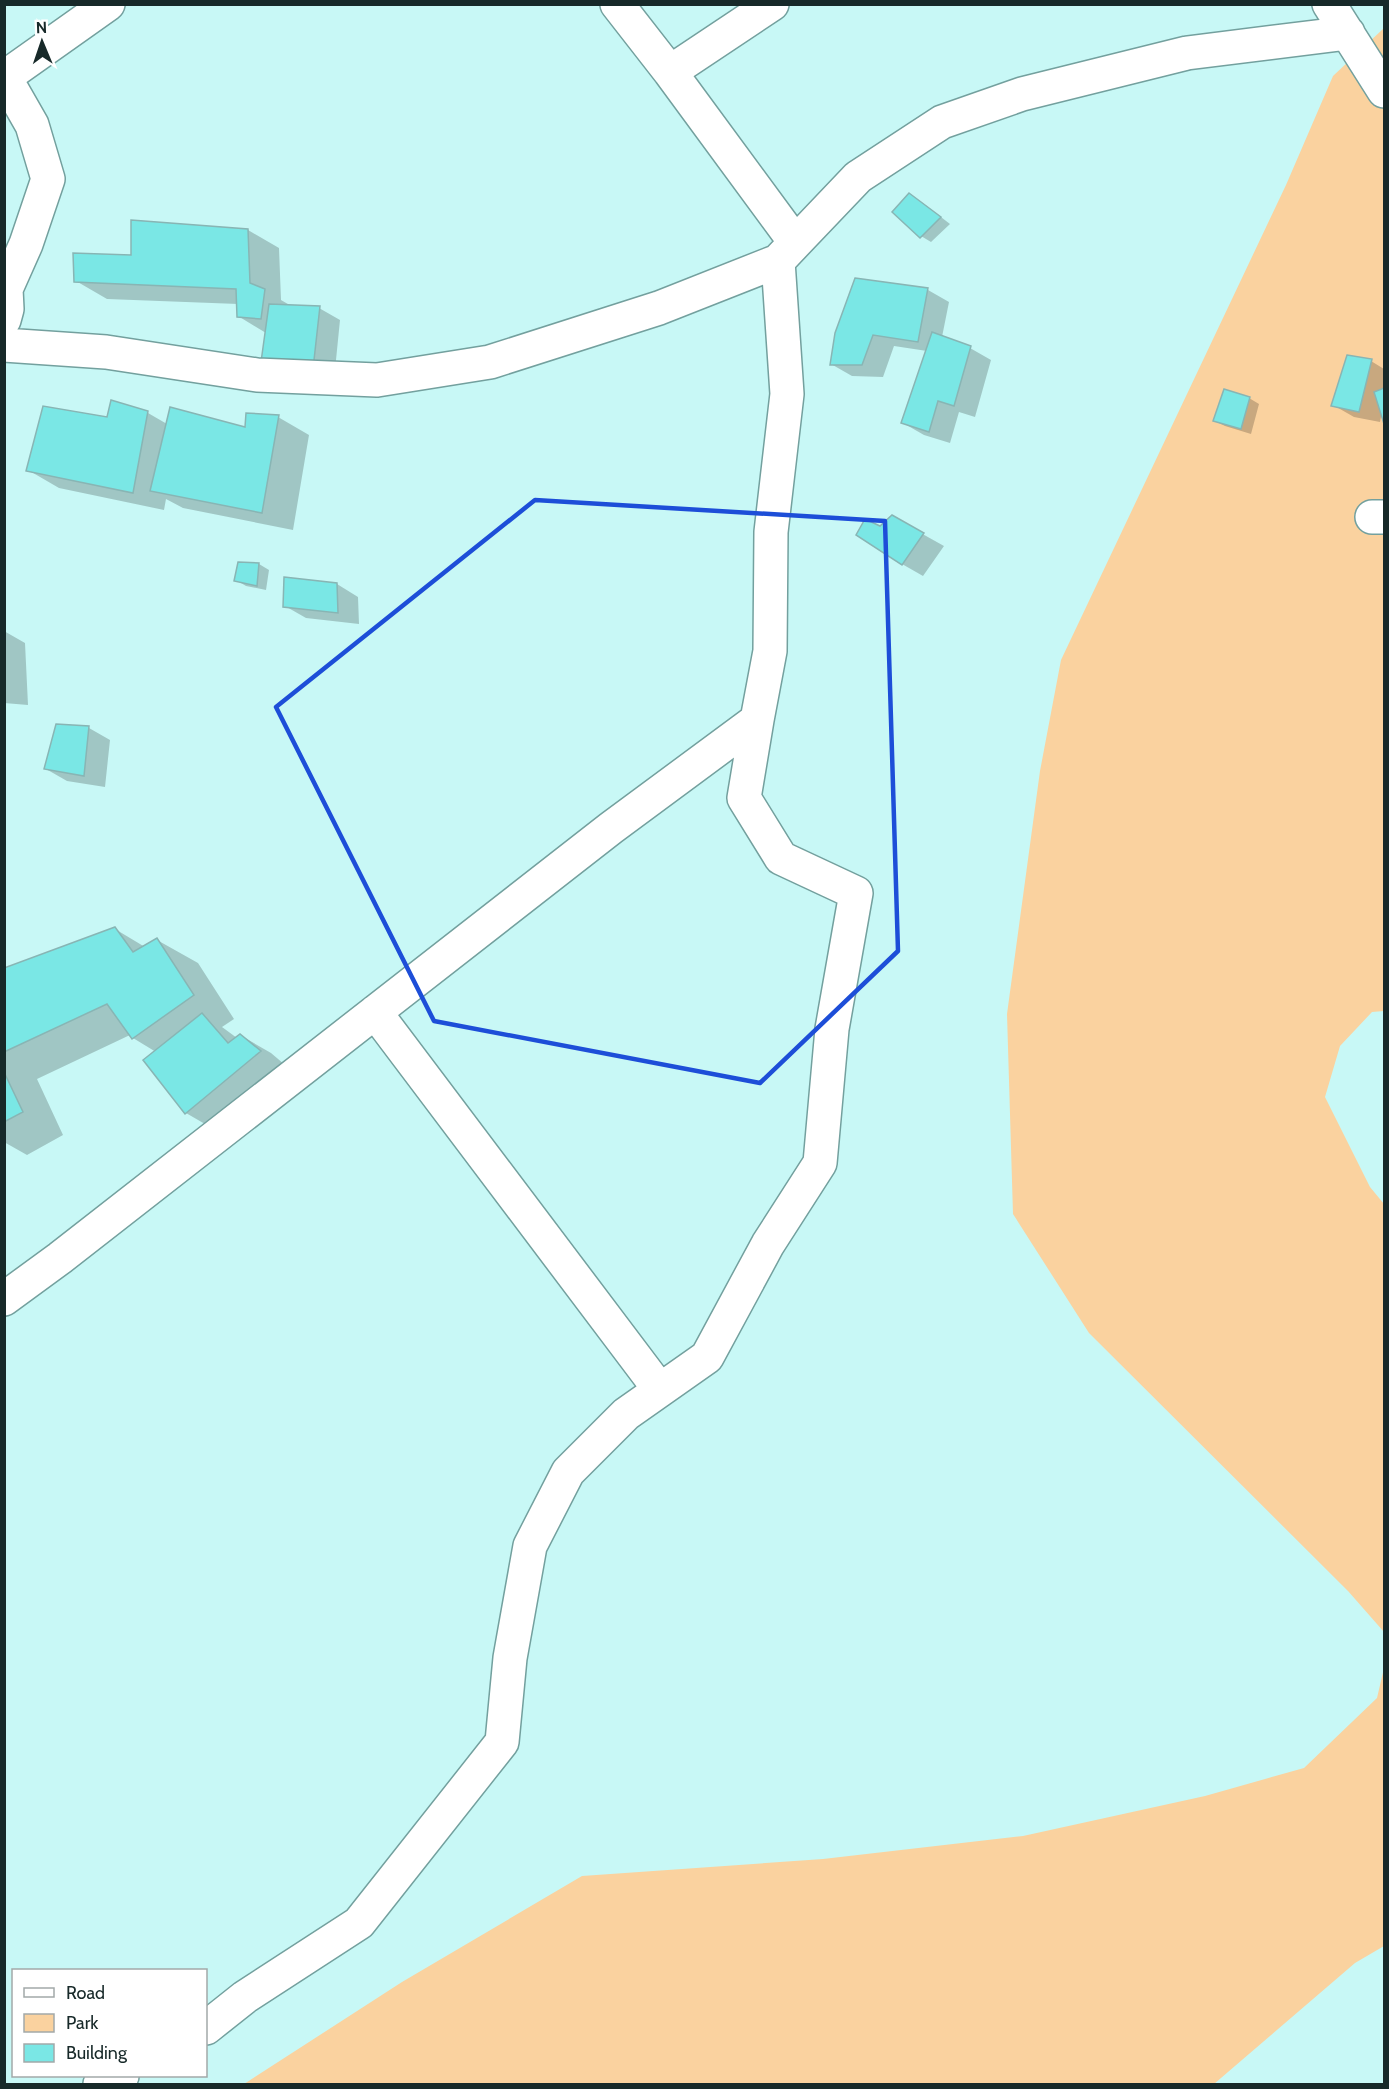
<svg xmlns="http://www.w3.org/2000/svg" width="1389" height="2089" viewBox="0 0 1389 2089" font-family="Cabin,sans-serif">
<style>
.green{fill:#fad29f}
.shadow{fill:#0003}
.building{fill:#7ae7e5;stroke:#88b5b4;stroke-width:1.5}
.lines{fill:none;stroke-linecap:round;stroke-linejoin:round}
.minor-casing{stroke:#73a09e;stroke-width:36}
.minor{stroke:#fff;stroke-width:33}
.marked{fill:none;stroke:#1d4ed8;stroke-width:4.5;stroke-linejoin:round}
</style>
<rect width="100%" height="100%" fill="#c8f8f6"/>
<!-- green -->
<path class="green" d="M1384 28V1011L1372 1012 1340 1046 1325 1097 1370 1187 1384 1204V1632L1348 1591 1089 1333 1013 1214 1007 1014 1040 771 1061 660 1286 185 1333 76Z
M1384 1668V1946L1355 1963 1214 2084H244L402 1982 582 1876 823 1859 1023 1836 1205 1796 1304 1768 1377 1698Z"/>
<!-- shadow -->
<path class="shadow" d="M920 201 950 224 931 242 921 236Z
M248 230 279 248 281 300 293 307 319 308 340 320 334 380 266 333 238 316V304L107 299 76 281 133 257Z
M856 280 928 290 949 302 942 337 970 348 991 360 975 417 959 412 950 443 924 435 903 423 927 351 894 346 883 377 852 376 831 364Z
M1371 361 1384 369V419L1382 412 1380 422 1354 417 1333 405Z
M1249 398 1259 404 1251 434 1225 426 1215 421Z
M112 402 148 413 167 424 246 429 278 417 309 435 293 530 183 508 166 499 164 510 59 488 28 470 108 419Z
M892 517 944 546 923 576 902 564 880 528Z
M239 563 259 564 269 570 266 590 246 586 236 580Z
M337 584 358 597 359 624 306 618 285 606Z
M4 631 25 643 28 705 4 703Z
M57 725 89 728 110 740 105 787 67 781 46 769Z
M115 929 145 947 157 940 198 963 234 1019 222 1027 237 1038 240 1035 271 1053 291 1070 217 1131 186 1113 145 1060 156 1052 133 1038 130 1035 37 1079 63 1135 27 1155 4 1142V969Z"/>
<!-- building -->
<path class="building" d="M909 193 941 217 920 238 892 212Z
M131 220 248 229 250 283 265 289 261 319 237 317 236 289 74 282 73 253 131 255Z
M855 278 928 288 918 342 873 335 862 365H830L835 333Z
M269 304 320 306 313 369 261 362Z
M932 332 971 346 954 406 938 401 929 432 901 423Z
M1347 355 1372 359 1359 412 1331 406Z
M1384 388V424L1374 392Z
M1224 389 1250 397 1241 429 1213 421Z
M111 400 148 411 133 493 26 471 43 406 107 417Z
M170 407 245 427 246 413 279 415 262 513 150 491Z
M892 515 924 533 902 565 856 535 865 519 880 526Z
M238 562 259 563 257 586 234 581Z
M284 577 337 583 338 613 283 607Z
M56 724 89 726 84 776 44 769Z
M115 927 133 952 157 938 194 995 132 1039 107 1004 4 1052V968Z
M202 1013 228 1043 240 1034 261 1051 185 1114 143 1060Z
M4 1072 23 1112 4 1122Z"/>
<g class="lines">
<defs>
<path id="minor" d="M617 4 670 72 795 242
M1329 4 1384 91
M670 72 772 4
M4 76 32 125 48 179 26 244 6 289 7 309 4 320
M5 77 108 4
M4 345 106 352 257 375 377 380 490 362 659 308 778 261 858 177 942 122 1022 94 1187 53 1348 33
M1372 517H1384
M375 1012 660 1390
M4 1299 60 1258 611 828 757 720 770 651 771 532 787 394 778 261
M206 2028 245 1997 359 1923 502 1742 510 1658 530 1546 568 1472 626 1414 707 1357 768 1244 820 1163 832 1029 856 893 781 858 744 798 757 720
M100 2084 122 2076"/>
</defs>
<!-- minor casing -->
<use href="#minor" class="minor-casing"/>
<!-- minor -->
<use href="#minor" class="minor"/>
</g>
<!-- marked area -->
<path class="marked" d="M535 500 885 521 898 951 760 1083 434 1021 276 707Z"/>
<!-- border -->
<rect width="1389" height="2089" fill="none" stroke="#172929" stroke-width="12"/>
<!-- legend -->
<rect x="12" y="1969" width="195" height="108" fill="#ffffff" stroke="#a2a9a9" stroke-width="1.5"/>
<rect x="24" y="1988" width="30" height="9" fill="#ffffff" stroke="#a2a9a9" stroke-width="1.5"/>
<text x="66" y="1999" font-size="18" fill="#172929">Road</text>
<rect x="24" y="2014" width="30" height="18" fill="#fad29f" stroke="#a2a9a9" stroke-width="1.5"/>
<text x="66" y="2029" font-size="18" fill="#172929">Park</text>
<rect x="24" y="2044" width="30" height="18" fill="#7ae7e5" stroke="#a2a9a9" stroke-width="1.5"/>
<text x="66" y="2059" font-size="18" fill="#172929">Building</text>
<!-- north arrow -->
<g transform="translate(42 42) rotate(358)" stroke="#ffffff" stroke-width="4.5" paint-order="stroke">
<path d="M0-4.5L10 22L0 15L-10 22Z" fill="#172929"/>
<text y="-9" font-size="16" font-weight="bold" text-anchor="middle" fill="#172929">N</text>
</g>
</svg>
